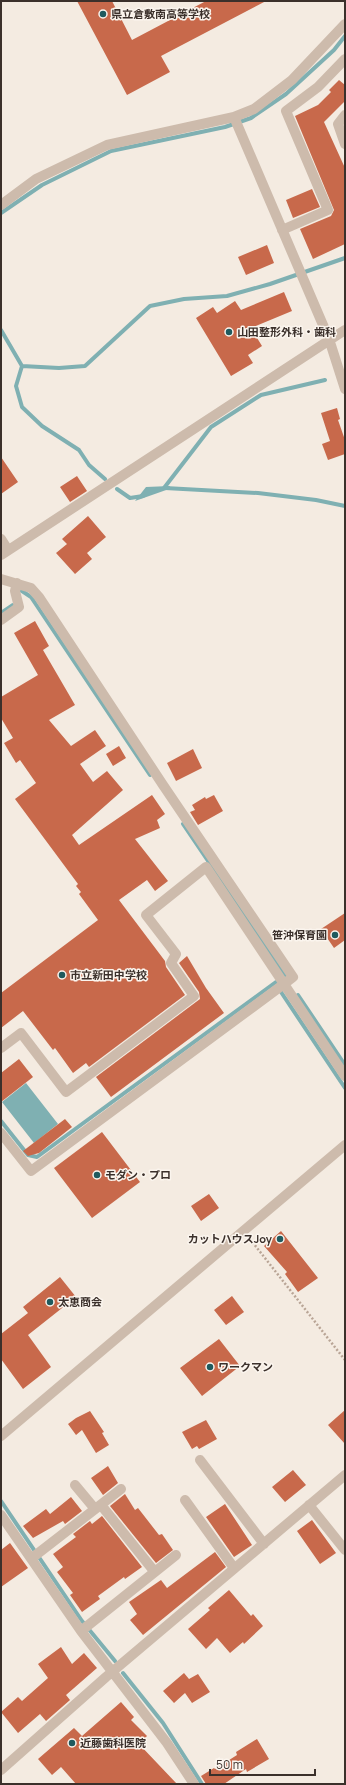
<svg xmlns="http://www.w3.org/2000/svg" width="346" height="1785" viewBox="0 0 346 1785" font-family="Manrope,'Noto Sans JP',sans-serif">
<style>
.water{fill:#7fb0b2}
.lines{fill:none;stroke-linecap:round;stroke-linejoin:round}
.stream{stroke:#7fb0b2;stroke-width:4}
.building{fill:#c8694b}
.path{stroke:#b9a596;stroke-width:2.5;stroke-dasharray:2 2;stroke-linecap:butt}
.minor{stroke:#cdbbac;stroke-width:10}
.poi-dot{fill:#1f5a5e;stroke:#fbf5ee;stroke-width:1.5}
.labels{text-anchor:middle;stroke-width:3;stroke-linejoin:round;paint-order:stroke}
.poi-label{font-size:11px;font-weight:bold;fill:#3b302b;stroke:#fbf5ee;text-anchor:start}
</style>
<rect width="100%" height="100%" fill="#f4ebe1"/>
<!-- water -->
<path class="water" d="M170 486 169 489 135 501 146 487Z
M26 1083 58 1124 34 1143 2 1102Z"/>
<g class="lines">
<!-- stream -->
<path class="stream" d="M1 213 42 185 111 151 225 127 251 118 286 94 334 50 345 36
M1 330 22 366 16 386 22 407 42 426 79 450 89 465 105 479
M22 366 59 368 85 366 150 306 184 299 227 296 270 284 345 258
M164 488 211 427 261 395 325 380
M165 488 258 493 316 500 345 506
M117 489 130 498 143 496
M19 589 31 597 150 775
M1 613 13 605
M183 824 286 976
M279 989 345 1088
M298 995 345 1065
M1 1121 28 1155 37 1157 276 982
M1 1501 82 1621 115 1661
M123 1673 163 1723 202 1784"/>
</g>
<!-- building -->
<path class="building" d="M77 1H112L132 40 206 1H266L161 56 170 72 127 95Z
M339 80 345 85V101L324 122 345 168V244L313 259 300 229 331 216 334 210 295 116 318 105 331 92 329 90Z
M312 189 320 207 293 218 286 200Z
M267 245 274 263 246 275 238 257Z
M284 292 292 311 251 328 262 346 248 355 253 363 231 376 196 318 213 307 217 313 235 301 241 310Z
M337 408 340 419 338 420 345 440V454L328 460 322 444 330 441 321 413Z
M1 457 18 482 1 494Z
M77 476 87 491 70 502 60 487Z
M88 516 106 537 87 553 92 559 75 574 56 553 67 544 62 539Z
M35 621 49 646 43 650 75 705 49 720 71 746 95 730 106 746 80 764 93 782 107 771 123 790 72 835 79 845 152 795 165 814 157 820 160 828 135 839 168 881 155 891 147 880 119 900 165 961 166 967 185 995 89 1067 86 1063 73 1073 55 1048 53 1050 23 1011 1 1028V993L98 920 79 894 81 892 76 886 78 884 15 799 36 783 20 760 16 763 4 743 13 738 1 718V697L38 675 14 633Z
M119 746 126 758 113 766 106 754Z
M193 749 202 768 176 781 167 763Z
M214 795 223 811 198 825 190 812 195 810 192 805 205 797 206 799Z
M345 913V940L334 948 321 929Z
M187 956 206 988 224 1013 111 1097 96 1077 200 999 199 992 179 963Z
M19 1059 33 1077 1 1102V1073Z
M65 1119 72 1127 39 1153 28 1156 23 1151Z
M102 1132 140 1182 92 1218 54 1168Z
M209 1194 219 1208 201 1221 191 1206Z
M281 1231 318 1278 298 1292 285 1274 287 1272 264 1246Z
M60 1277 76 1297 28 1335 51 1367 23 1389 1 1359V1334L28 1313 23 1307Z
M232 1296 244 1312 226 1325 214 1310Z
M219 1339 240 1366 202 1396 180 1368Z
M345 1410V1444L328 1425Z
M90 1411 104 1432 102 1433 109 1445 96 1453 82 1430 76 1435 68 1424 76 1418Z
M206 1420 217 1439 199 1449 197 1446 192 1449 182 1432Z
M108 1466 118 1483 103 1495 91 1478Z
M293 1470 306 1485 285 1502 272 1487Z
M125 1494 135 1510 138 1508 159 1535 162 1534 173 1550 156 1563 110 1506Z
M71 1497 82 1511 65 1524 63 1521 33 1538 23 1526 46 1509 50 1514Z
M225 1504 252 1545 234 1557 206 1517Z
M102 1516 142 1567 125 1579 124 1577 98 1596 100 1599 82 1612 70 1595 73 1593 57 1572 63 1567 53 1554 76 1537 73 1534 90 1521 92 1524Z
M312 1520 336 1553 320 1564 297 1531Z
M10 1543 28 1568 1 1587V1550Z
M215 1552 226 1567 143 1635 130 1620 137 1614 129 1602 161 1580 167 1588Z
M229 1590 251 1616 253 1614 263 1626 244 1644 243 1642 230 1653 217 1638 206 1649 188 1629 210 1610 208 1608Z
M61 1647 72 1664 84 1653 97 1668 66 1695 70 1700 46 1721 40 1714 18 1733 1 1712 18 1697 22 1701 48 1678 38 1664Z
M184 1673 189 1679 198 1674 210 1692 192 1703 185 1693 174 1703 163 1691Z
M121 1702 134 1717 131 1720 147 1736 139 1744 177 1784H76L61 1767 52 1775 38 1759 74 1728 82 1736Z
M257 1739 269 1759 247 1772 246 1769 224 1784H206L201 1776 214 1768 215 1769 237 1755 236 1752Z"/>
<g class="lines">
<!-- path -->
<path class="path" d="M250 1239 345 1360"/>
<!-- minor -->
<path class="minor" d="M345 115 338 124 345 144
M234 117 329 339 345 389
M1 205 36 179 107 145 234 117 254 109 292 80 345 24
M282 230 328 210 286 111 318 87 345 59
M1 539 8 550
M1 555 345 330
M1 579 31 588 39 597 163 785 293 977 284 984 206 867 146 915 176 954 171 963 194 996 66 1092 21 1033 1 1048
M1 620 19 607 15 591 17 583
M1 1133 31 1171 284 984 345 1076
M1 1436 345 1145
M200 1460 264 1544
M75 1485 95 1509
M185 1500 234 1568
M101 1505 154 1571
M309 1505 345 1550
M1 1515 81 1631 167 1743 194 1784
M32 1558 121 1489
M81 1631 176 1555
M1 1770 106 1677 345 1475"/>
</g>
<!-- markers -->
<g class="poi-dot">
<circle cx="103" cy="14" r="4"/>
<circle cx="229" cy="332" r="4"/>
<circle cx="335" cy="935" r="4"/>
<circle cx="62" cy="975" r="4"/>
<circle cx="97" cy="1175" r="4"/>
<circle cx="280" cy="1239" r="4"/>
<circle cx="50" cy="1302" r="4"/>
<circle cx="210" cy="1367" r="4"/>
<circle cx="72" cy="1743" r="4"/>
</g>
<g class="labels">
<!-- poi labels -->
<g class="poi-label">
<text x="111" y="18">県立倉敷南高等学校</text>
<text x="237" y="336">山田整形外科・歯科</text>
<text x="327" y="939" text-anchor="end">笹沖保育園</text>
<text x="70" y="979">市立新田中学校</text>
<text x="105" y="1179">モダン・プロ</text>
<text x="272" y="1243" text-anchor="end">カットハウスJoy</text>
<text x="58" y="1306">太恵商会</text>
<text x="218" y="1371">ワークマン</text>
<text x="80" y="1747">近藤歯科医院</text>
</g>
</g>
<!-- border -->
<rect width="346" height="1785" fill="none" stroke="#3b302b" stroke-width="4"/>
<!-- scale -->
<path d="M210 1769v6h105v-6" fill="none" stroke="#3b302b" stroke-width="2"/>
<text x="216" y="1769" font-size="12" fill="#3b302b" stroke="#fbf5ee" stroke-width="3" paint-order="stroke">50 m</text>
</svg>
